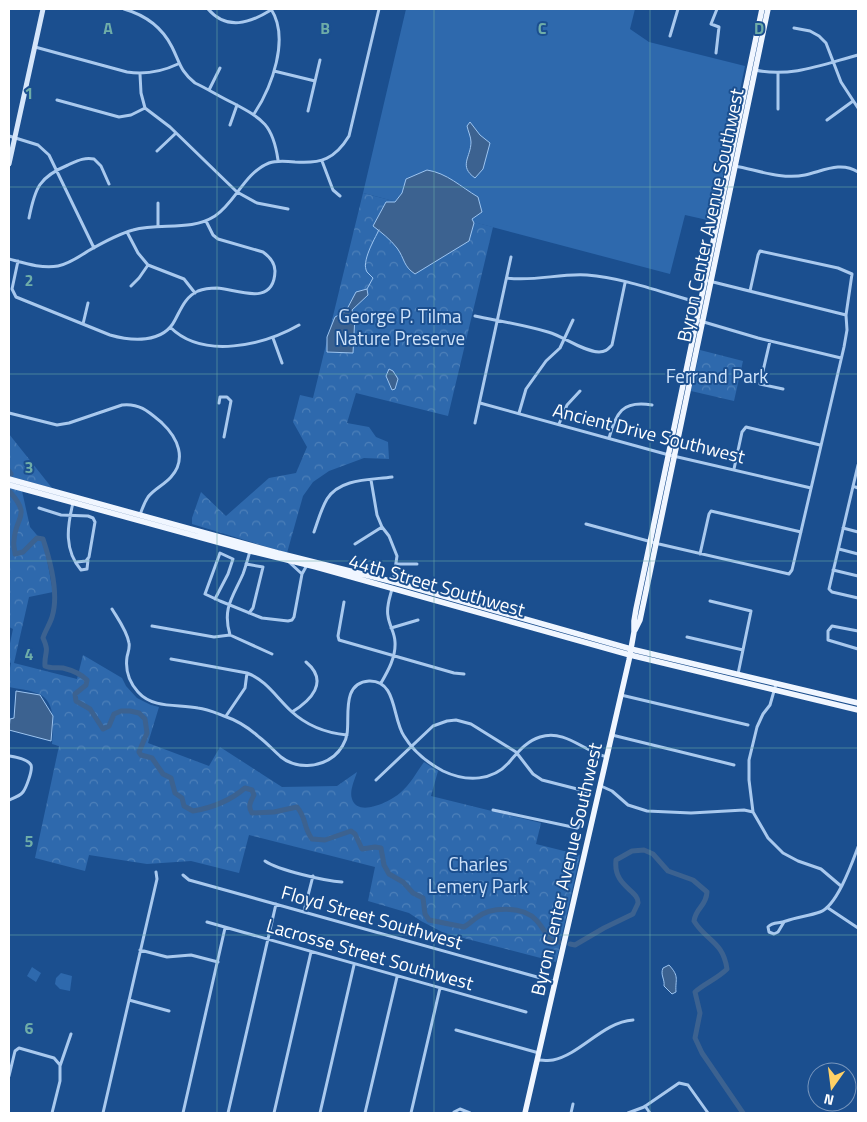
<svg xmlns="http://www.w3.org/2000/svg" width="867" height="1122" viewBox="0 0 867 1122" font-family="'Titillium Web',sans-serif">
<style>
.green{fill:#2e69ad}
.forest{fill:url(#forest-crowns)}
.water{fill:#3c6290;stroke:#9cc4f0}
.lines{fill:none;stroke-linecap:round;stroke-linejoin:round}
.stream{stroke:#9cc4f0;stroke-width:1}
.river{stroke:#3c6290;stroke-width:5}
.street{stroke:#a9c9ee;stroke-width:3}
.secondary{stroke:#d6e6fa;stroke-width:5}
.primary{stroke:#f0f6ff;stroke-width:5.5}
.grid{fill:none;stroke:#6fada8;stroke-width:1;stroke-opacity:0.55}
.labels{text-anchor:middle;stroke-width:4;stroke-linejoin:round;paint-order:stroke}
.street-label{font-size:19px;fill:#fff;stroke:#1b4f8f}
.park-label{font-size:19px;fill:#cfe3fa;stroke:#1b4f8f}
.grid-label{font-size:16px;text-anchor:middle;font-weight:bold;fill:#6fada8;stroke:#1b4f8f;stroke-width:4;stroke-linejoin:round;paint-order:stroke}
</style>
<defs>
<pattern id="forest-crowns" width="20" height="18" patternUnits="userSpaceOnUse" patternTransform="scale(1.25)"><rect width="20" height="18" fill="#2e69ad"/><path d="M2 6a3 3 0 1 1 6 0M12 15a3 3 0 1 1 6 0" fill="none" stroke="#4d80b9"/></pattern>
</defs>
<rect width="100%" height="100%" fill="#1b4f8f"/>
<!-- green -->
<path class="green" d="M406 9H635L630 29 649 42 745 66 726 157 716 222 685 215 670 274 363 193Z
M32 967 41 973 36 982 27 976Z
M61 973 72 976 70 991 60 989 55 984 56 978Z"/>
<!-- forest -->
<path class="forest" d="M363 193 493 227 448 416 356 393 347 423 369 427 376 437 388 442 389 459 364 458 329 471 313 482 303 496 287 553 192 524V518L201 492 226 516 269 478 296 473 307 447 293 422 300 395 313 398Z
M700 350 743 361 734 401 691 391Z
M9 434 52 488 9 476Z
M9 487 22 491 30 527 42 541 46 554 53 592 29 597 14 663 77 679 83 655 122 678 126 686 137 698 151 705 159 707 148 743 209 766 220 747 282 787 337 786 357 772C355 779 349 791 352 799 358 818 391 801 400 793 410 785 416 773 424 762L438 771 431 796 541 823 536 844 580 855 556 962 444 933 421 921 409 913 368 901 375 867 249 835 239 873 191 861 147 864 89 855 85 871 35 858 59 746 52 744C53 729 57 702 39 694 30 690 19 689 9 687V673L11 663 9 662V648L13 629 9 627Z"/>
<!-- water -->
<path class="water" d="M470 122 480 135 490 143 483 169 475 178C458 166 471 157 471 142 471 137 468 131 467 126Z
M427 170C447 173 461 187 478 197L482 212 472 219 474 223 469 241 415 274C403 266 405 259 397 248 390 239 382 233 373 226L386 202H395L402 193 406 179Z
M367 289 368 295 352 310 355 316 353 353 327 352V337L335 317 346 311 356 292Z
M389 369 393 371 398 379 395 389 392 390 386 376Z
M16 691 40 695 53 716 51 741 9 730 10 719 14 718Z
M669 965C680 977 675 979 676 992L672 994 664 986C665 979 660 975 663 968Z"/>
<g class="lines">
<!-- stream -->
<path class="stream" d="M367 289 373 278C371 276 369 274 367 272 361 262 374 240 379 230"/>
<!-- river -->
<path class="river" d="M9 471 11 474
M10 492C32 517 15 516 14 541 13 545 15 550 15 554L23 552 37 538 43 539C50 560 59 595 52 617 50 624 45 631 43 638 50 653 44 652 45 666 51 669 57 667 63 668 71 670 81 674 87 680L86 685 75 694 76 701 90 709 103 729 109 726 114 714 121 711H130L139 713 145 719 147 733 139 752 141 755 152 758 163 774 171 778 175 793 182 798 184 806 193 811C211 808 231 800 245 788L252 790 254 795C251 801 247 806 252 813L274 812 297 807C307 819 303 827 312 839L325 840 351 831 355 834 362 849 375 847 381 848 384 865 389 874 403 882 413 893 423 898 425 914 429 920 464 927C469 924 472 921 476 918 491 906 523 906 536 920 542 926 546 934 550 940L559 942
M570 944 575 945 604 928 633 914C634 911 637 906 638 903 639 890 613 887 616 860L632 851 644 850 653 854 668 871 693 880 707 892C706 907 696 907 694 921 706 941 723 941 727 969 717 979 705 983 695 992L700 1013 695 1038 702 1053 743 1113"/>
<!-- street -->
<path class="street" d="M124 9C145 15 162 27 172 47 180 63 180 71 195 83 208 89 220 97 233 103 263 119 273 125 278 160
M208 9C227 31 250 23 271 10
M794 28 810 31 819 36 826 43 841 82 858 108
M670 36 678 9
M35 47 127 72C146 75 161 72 178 64
M716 53 719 27 711 24 717 9
M755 70C791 78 824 64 858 55
M274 71 315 81
M140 74 141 93 145 108 170 127 237 192 257 203 288 209
M209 90 220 68
M57 100 119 117 131 115 145 108
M778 109V73
M308 111 320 60
M254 114C272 87 290 38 271 9
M827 120 853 101
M230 125 237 105
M9 136 38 145 49 155 94 248
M157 151 176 133
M322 161 333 190 340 196
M735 166C757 170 782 180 805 175 823 171 841 161 858 172
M29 218C35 188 39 177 68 165 77 161 84 157 94 159L101 166 109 184
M158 226V203
M127 232 138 253 148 265 184 279 195 293
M9 259C24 263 42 269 58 266 68 264 79 257 88 251 102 243 118 234 133 230 160 222 190 232 215 216 236 202 244 173 269 163 277 160 286 161 295 162 321 164 335 159 349 136L379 9
M18 261 12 289 16 297 110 335C131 341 163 344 175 320 181 309 185 297 198 291 203 289 211 288 217 288 236 289 274 308 275 271 275 263 270 257 263 252L218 239 213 235 206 221
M507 278C534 282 560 273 587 275 625 278 663 293 700 303
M705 280 846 315
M131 286 139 278 148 265
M475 316C499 321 524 325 548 332 565 337 582 351 599 352 606 352 608 349 612 345L625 283
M697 320 758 338 841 358
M83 324 88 303
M170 327C203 360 264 345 299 325
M273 338 282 363
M770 341 760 384 783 389
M219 403 220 397H227L231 401 224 437
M480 403 669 455 811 488
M9 413 57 425 69 423 122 405C140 403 149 412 162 423 178 438 187 459 171 477 164 485 154 489 148 497 144 503 142 509 140 515
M519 413 526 389 546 361 560 348 573 320
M475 423 511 257
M559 424 567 405 580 391
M609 438C616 413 622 400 652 405
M858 465 829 589 832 592 858 598
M734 469 742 432 746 427 820 445
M371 480 377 515 382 527 389 536 397 556 393 583
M853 486 858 488
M73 503C67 527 64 550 81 570L87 569 88 560
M39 508 61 515 88 516 93 518 95 522 89 557 86 561 77 562
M586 524 659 544 789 574 792 570 844 347 847 330 846 315 852 274 838 268 760 251 758 255 750 291
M843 528 858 532
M314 532C318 521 321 509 327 499 340 478 371 480 392 477
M355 544 382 527
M839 549 858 554
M250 551C248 558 246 566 243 574 233 597 222 608 230 635L272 654
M700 554 709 514 711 511 801 532
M289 562 302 574
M246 564 263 567 253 608 249 613
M397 564H417
M833 570 858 576
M215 599 228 574 233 559 220 553 205 594 220 601 262 618 288 621 292 620 294 617 302 574 307 565
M710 601 751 611 738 674
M344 602 338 636 339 640 454 673 464 674
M112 609C118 619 127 631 129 643 130 648 128 652 127 657 125 671 129 682 138 692 153 709 178 704 198 708 207 709 216 713 224 716 236 720 249 728 259 737 267 743 274 751 281 757 296 769 319 768 334 756 340 751 346 742 347 734 350 717 341 683 369 681 397 680 392 718 404 736 413 751 428 763 443 771 466 782 494 782 511 760 519 751 527 741 540 737 566 729 584 752 607 757
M152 626 214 637 230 635
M391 628 418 620
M858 631 832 626 828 631V640L858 649
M687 637 743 650
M171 659 247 673C266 680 276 697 291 711 307 726 326 733 347 735
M381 683C388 671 396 657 395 642 395 633 389 625 388 616 386 607 390 597 392 589
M776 684 770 705 763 714 757 727 749 760V780L753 812 768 838 783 853 798 861 821 869 841 886
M621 695 748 725
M292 712C310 701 330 682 306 662
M226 716 245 688 247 673
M612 735 734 765
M9 756C15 757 28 759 31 765 33 770 26 788 23 792 20 796 14 798 9 800
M376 780 433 726 447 721 456 720 471 724 516 752 533 774 542 780 585 791 587 795 582 824 577 828 493 810
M601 786 612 791 628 805 647 811 691 813 744 810 753 812
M265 861C278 870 325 881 342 882
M183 875 189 880 555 982
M828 908 858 928
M304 911 313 876
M207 922 526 1012
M784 922 778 932 774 934 769 932 768 927C773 921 779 924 786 921 797 917 809 916 820 912 837 906 852 863 858 847
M140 950 167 957 191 955 218 962
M129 1000 169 1011
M456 1030 539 1053
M538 1060C543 1060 548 1061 553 1060 581 1054 603 1022 633 1020
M9 1076 15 1051 19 1048 54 1058 60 1065
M645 1106 650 1113
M454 1112 460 1109 470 1113
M52 1113 60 1081V1066L71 1034
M103 1113 157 879 156 872
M183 1113 225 928
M228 1113 276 904
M274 1113 311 952
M320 1113 354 965
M365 1113 397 977
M411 1113 440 988
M571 1113 573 1104
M628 1113 644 1107 679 1083 688 1085 708 1113"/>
<!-- secondary -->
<path class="secondary" d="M9 164 43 9"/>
<!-- primary -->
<path class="primary" d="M9 479 278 553 394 582 631 649 858 703
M9 485 250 551 316 567 630 655 858 710
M635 630 640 620 768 9
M525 1113 629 660 634 632V621L636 609 762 9"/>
</g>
<!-- grid -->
<path class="grid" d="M217 9V1113M434 9V1113M650 9V1113M9 187H858M9 374H858M9 561H858M9 748H858M9 935H858"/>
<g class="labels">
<!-- street labels -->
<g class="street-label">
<text transform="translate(710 215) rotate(-78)" y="7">Byron Center Avenue Southwest</text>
<text transform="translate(649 433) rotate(14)" y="7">Ancient Drive Southwest</text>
<text transform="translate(437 585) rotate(16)" y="7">44th Street Southwest</text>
<text transform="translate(566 869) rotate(-77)" y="7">Byron Center Avenue Southwest</text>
<text transform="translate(372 917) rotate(16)" y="7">Floyd Street Southwest</text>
<text transform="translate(370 954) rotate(16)" y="7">Lacrosse Street Southwest</text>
</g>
<!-- park labels -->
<g class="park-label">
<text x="400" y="323">George P. Tilma<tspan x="400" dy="22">Nature Preserve</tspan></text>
<text x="717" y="383">Ferrand Park</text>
<text x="478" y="871">Charles<tspan x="478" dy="22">Lemery Park</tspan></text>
</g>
</g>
<g class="grid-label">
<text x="108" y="34">A</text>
<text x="325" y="34">B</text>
<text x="542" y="34">C</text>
<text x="759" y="34">D</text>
<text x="29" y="99">1</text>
<text x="29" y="286">2</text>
<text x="29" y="473">3</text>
<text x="29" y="660">4</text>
<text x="29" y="847">5</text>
<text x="29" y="1034">6</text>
</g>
<!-- border -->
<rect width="867" height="1122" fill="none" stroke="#ffffff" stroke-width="20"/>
<!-- north arrow -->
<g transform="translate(832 1087) rotate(194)"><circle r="24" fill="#1b4f8f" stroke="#7695bc"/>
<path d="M0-4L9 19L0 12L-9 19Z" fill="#ffd166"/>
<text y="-8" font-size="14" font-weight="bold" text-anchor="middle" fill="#ffffff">N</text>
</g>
</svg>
